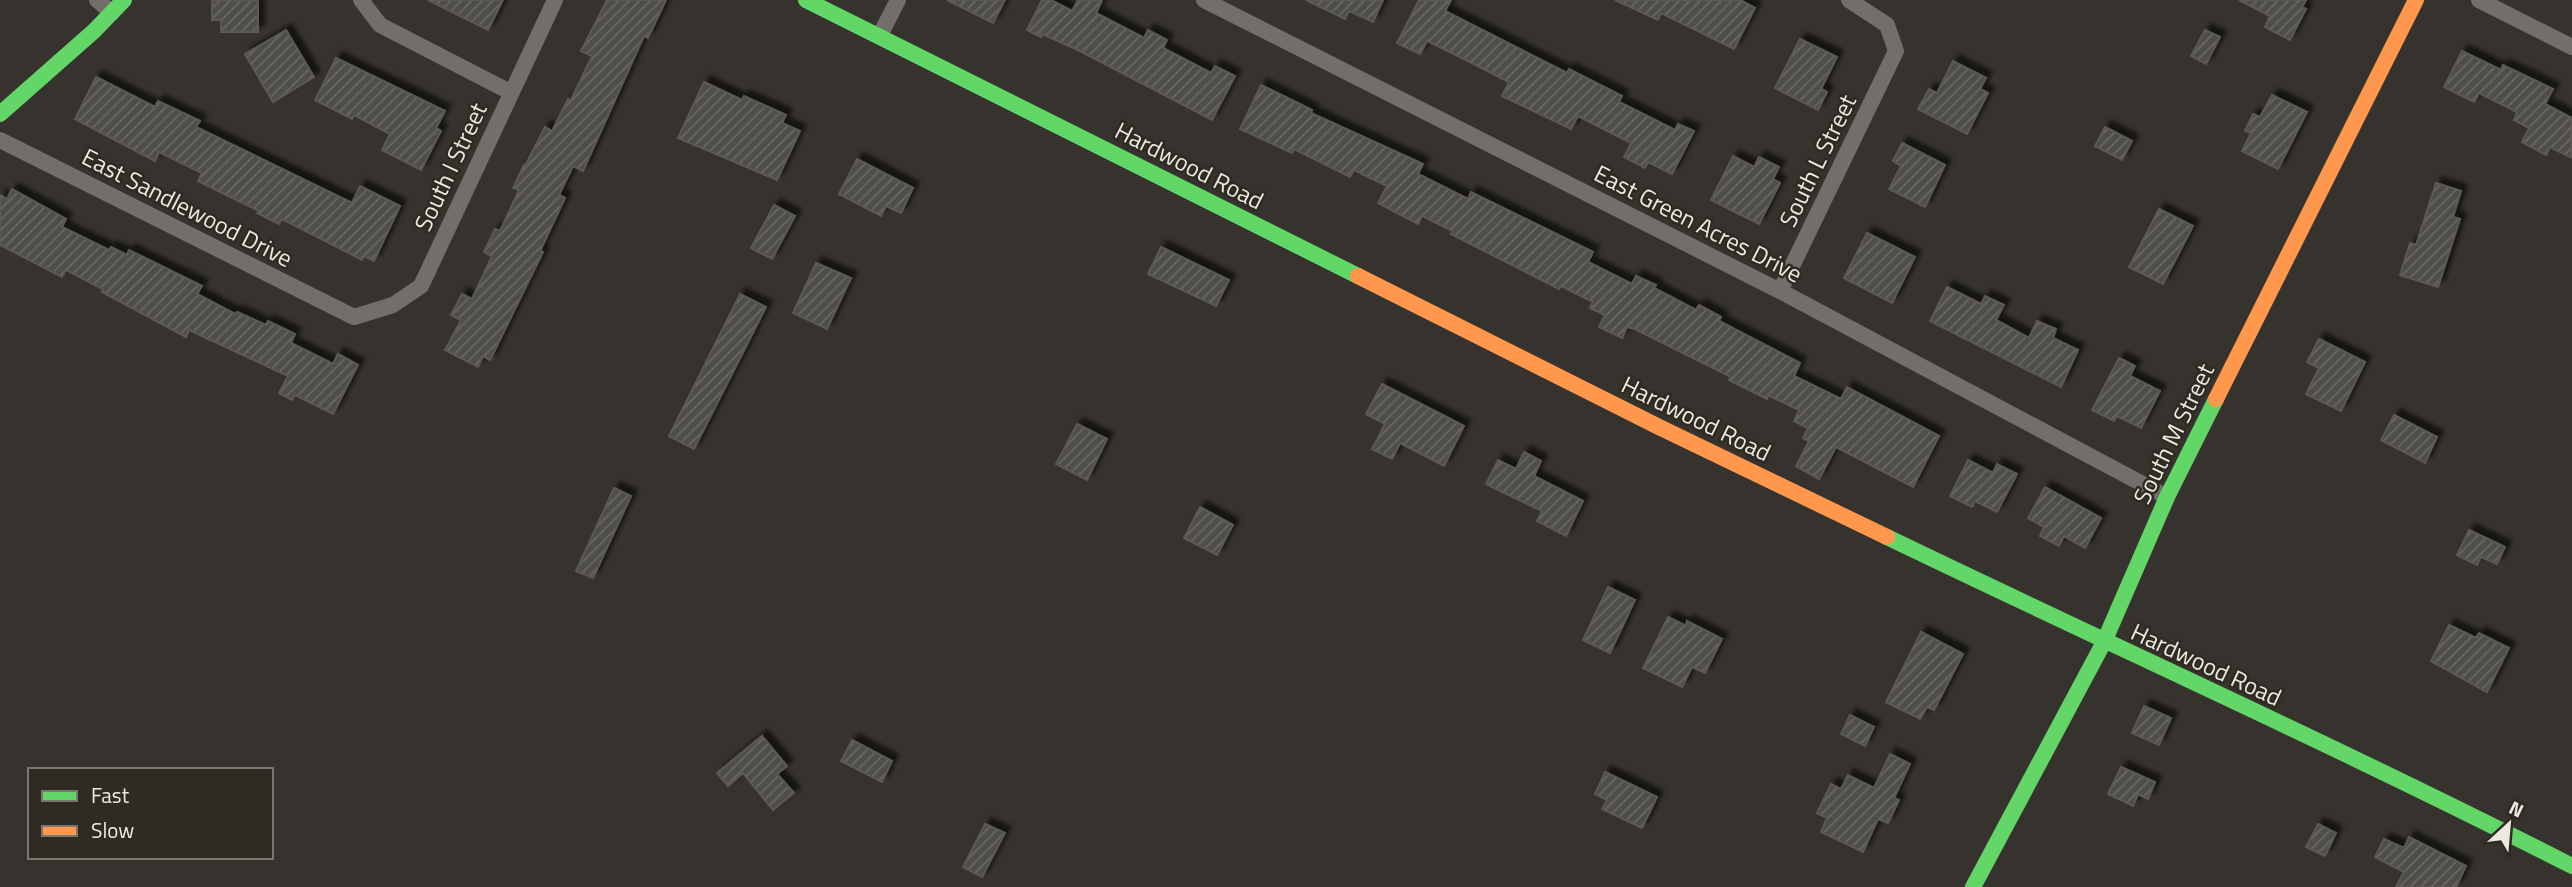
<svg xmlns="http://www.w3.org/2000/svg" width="2572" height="887" viewBox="0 0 2572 887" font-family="'Titillium Web',sans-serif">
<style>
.building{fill:url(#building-hatch);stroke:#5b5954;stroke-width:2;filter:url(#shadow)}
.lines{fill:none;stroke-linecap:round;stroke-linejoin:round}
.street{stroke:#726f6b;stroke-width:16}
.fast{stroke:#63d668;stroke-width:16}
.slow{stroke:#ff974d;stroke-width:16}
.labels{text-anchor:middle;stroke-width:5;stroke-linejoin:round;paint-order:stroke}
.street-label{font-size:24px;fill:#ece9e3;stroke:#2f2a22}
</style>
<defs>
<pattern id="building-hatch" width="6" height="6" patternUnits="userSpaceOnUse" patternTransform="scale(1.75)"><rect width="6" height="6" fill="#504e4a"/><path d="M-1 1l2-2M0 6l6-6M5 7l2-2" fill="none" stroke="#696864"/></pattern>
<filter id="shadow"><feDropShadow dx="6" dy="-6" stdDeviation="2" flood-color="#0009"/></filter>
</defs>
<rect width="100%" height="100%" fill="#36332e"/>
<!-- building -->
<path class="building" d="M212 0H258V32H221V20H212Z
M428 0H503L488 30Z
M607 0H666L648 38 644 36 583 171 573 166 559 195 565 198 540 251 543 252 490 360 483 356 478 367 445 350 461 320 451 315 462 294 472 299 492 256 484 252 495 229 500 231 519 190 513 188 524 165 525 166 545 127 552 131 568 99 571 100 592 56 581 51Z
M947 0H1005L993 23Z
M1042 0H1051L1072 11 1078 0H1102L1096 13 1144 38 1148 30 1167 40 1163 48 1211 73 1215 66 1235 76 1212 120 1078 50 1042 34 1041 37 1027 30Z
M1306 0H1383L1373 22 1349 11 1345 19Z
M1419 0H1451L1445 11 1567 73 1569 69 1622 96 1619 102 1675 130 1678 124 1694 131 1672 174 1648 162 1645 168 1624 157 1631 143 1578 116 1571 129 1502 96 1509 82 1454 54 1427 41 1420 54 1397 43Z
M1615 0H1740L1755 8 1734 49 1661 13 1658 20Z
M2239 0H2306L2302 7 2306 9 2290 40 2265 27 2270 16Z
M286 30 314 77 273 102 245 54Z
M2205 30 2220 37 2206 64 2191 56Z
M1800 39 1837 57 1821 89 1827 92 1818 110 1775 88Z
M2462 51 2501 70 2503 65 2553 89 2545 104 2572 118V158L2550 147 2546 155 2522 142 2529 128 2514 120 2517 112 2479 93 2474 102 2444 87Z
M336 58 445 111 436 128 441 131 421 170 382 150 390 134 354 115 352 119 315 100Z
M1953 61 1986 78 1980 89 1988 93 1967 134 1918 109 1929 89 1937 93Z
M96 77 155 107 158 101 200 121 196 127 352 203 360 186 400 206 374 261 364 256 362 260 282 219 279 224 257 213 259 211 198 181 202 173 159 152 155 161 75 119Z
M704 82 742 100 744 96 786 115 782 123 800 131 777 180 678 138Z
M1261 85 1312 110 1311 113 1423 164 1418 174 1468 199 1471 192 1593 252 1588 262 1632 284 1636 276 1656 285 1654 288 1696 310 1699 305 1721 317 1719 321 1800 363 1794 376 1841 399 1847 387 1939 436 1913 487 1836 447 1819 479 1796 466 1809 441 1803 438 1808 428 1794 421 1799 410 1768 395 1767 399 1729 380 1731 377 1635 329 1627 327 1622 338 1599 327 1605 315 1590 308 1593 302 1561 286 1559 289 1451 234 1453 231 1422 216 1418 224 1378 203 1387 186 1354 170 1350 177 1294 149 1292 153 1240 129Z
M2272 95 2307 112 2278 169 2242 151 2251 133 2245 131 2253 114 2260 117Z
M2105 127 2132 141 2122 160 2095 146Z
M1902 143 1945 165 1925 207 1889 189 1901 166 1893 161Z
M1733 156 1754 167 1759 157 1779 167 1773 179 1780 183 1759 224 1711 200Z
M857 159 913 188 901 213 886 206 881 216 839 194Z
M2436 183 2461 191 2453 217 2460 219 2438 287 2400 275 2410 243 2416 245Z
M12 189 66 219 62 227 109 250 111 247 127 255 129 250 202 286 197 294 235 314 237 312 266 325 268 321 295 334 291 343 333 364 338 354 358 365 333 414 295 395 292 400 279 393 288 376 189 330 186 337 102 292 103 289 66 270 62 277 0 245V195L7 199Z
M774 205 795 216 772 259 751 248Z
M2159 209 2193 226 2163 284 2129 267Z
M1867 233 1915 257 1892 303 1844 278Z
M1161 247 1229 280 1216 306 1148 274Z
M816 263 851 278 827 329 793 313Z
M1947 287 1981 304 1985 296 2004 305 1996 320 2029 338 2037 321 2056 329 2053 338 2078 350 2061 387 1930 321Z
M740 294 766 307 694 449 669 436Z
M2319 339 2365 362 2341 411 2306 394 2319 368 2307 362Z
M2119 358 2135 366 2130 376 2160 391 2141 428 2117 416 2114 421 2092 410Z
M1382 384 1464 426 1444 466 1400 443 1392 459 1372 449 1385 424 1366 414Z
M2394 415 2437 437 2425 463 2381 440Z
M1077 424 1107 439 1087 480 1056 464Z
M1524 452 1541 461 1534 476 1583 501 1566 536 1537 521 1542 511 1486 484 1498 460 1516 469Z
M1968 460 1993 473 1997 464 2017 474 1997 512 1975 501 1972 507 1950 496Z
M2045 487 2101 518 2085 548 2064 536 2059 546 2040 536 2044 527 2028 518Z
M614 488 631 496 593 578 576 571Z
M1200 507 1233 525 1217 555 1184 538Z
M2469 530 2505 547 2497 564 2481 557 2477 565 2457 555Z
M1608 587 1635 600 1610 653 1583 640Z
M1668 617 1686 626 1687 621 1722 639 1705 673 1692 667 1682 687 1643 668Z
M2449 625 2476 638 2479 633 2509 648 2487 692 2431 661Z
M1921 632 1963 654 1934 710 1927 707 1920 719 1886 702Z
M2144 706 2171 718 2159 745 2132 733Z
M1850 715 1874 727 1865 746 1841 734Z
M762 736 787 766 777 774 794 793 773 810 743 773 728 786 717 773Z
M852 740 892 761 882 782 841 761Z
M1890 754 1910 764 1894 798 1899 800 1888 823 1878 819 1863 852 1821 832 1827 818 1817 813 1831 784 1841 789 1848 775 1874 788Z
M2121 767 2155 782 2148 799 2138 794 2133 806 2108 794Z
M1605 772 1657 797 1642 828 1602 809 1607 800 1595 794Z
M985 824 1005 833 982 877 963 867Z
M2318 824 2336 833 2325 856 2306 847Z
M2409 837 2466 866 2456 887H2396L2404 872 2375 857 2384 839 2404 848Z"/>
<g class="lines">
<!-- street -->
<path class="street" d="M97 0 112 13
M361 0 380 25 510 92
M1204 0 1780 291 2167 497
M2479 0 2572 47
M880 35 898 0
M0 140 354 317 393 305 421 286 555 0
M1780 291 1896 51 1887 25 1849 0"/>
<!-- fast -->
<path class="fast" d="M806 0 1358 276
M0 114 94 31 124 0
M1887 537C2115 647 2347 751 2572 866
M1973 887 2104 642 2167 497 2216 399"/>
<!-- slow -->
<path class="slow" d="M1358 276 1659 427 1887 537
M2216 399 2416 0"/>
</g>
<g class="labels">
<!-- street labels -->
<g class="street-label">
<text transform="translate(1818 161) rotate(-64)" y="8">South L Street</text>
<text transform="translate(1189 166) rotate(27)" y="8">Hardwood Road</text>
<text transform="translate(451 167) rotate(-65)" y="8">South I Street</text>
<text transform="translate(187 208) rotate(27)" y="8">East Sandlewood Drive</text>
<text transform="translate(1698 224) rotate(27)" y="8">East Green Acres Drive</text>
<text transform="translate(1696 419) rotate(26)" y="8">Hardwood Road</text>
<text transform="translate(2174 434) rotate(-64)" y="8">South M Street</text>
<text transform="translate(2206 665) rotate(25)" y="8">Hardwood Road</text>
</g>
</g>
<!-- legend -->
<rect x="28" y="768" width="245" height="91" fill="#2f2a22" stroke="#7b766f" stroke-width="2"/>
<rect x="42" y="791" width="35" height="10" fill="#63d668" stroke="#7b766f" stroke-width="2"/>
<text x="91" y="803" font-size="21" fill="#ece9e3">Fast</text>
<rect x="42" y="826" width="35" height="10" fill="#ff974d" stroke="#7b766f" stroke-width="2"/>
<text x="91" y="838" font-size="21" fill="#ece9e3">Slow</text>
<!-- north arrow -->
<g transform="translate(2509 824) rotate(26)" stroke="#2f2a22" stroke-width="5" paint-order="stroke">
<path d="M0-5L12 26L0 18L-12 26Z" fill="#ece9e3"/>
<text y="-10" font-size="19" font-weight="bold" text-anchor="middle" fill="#ece9e3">N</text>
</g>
</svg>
